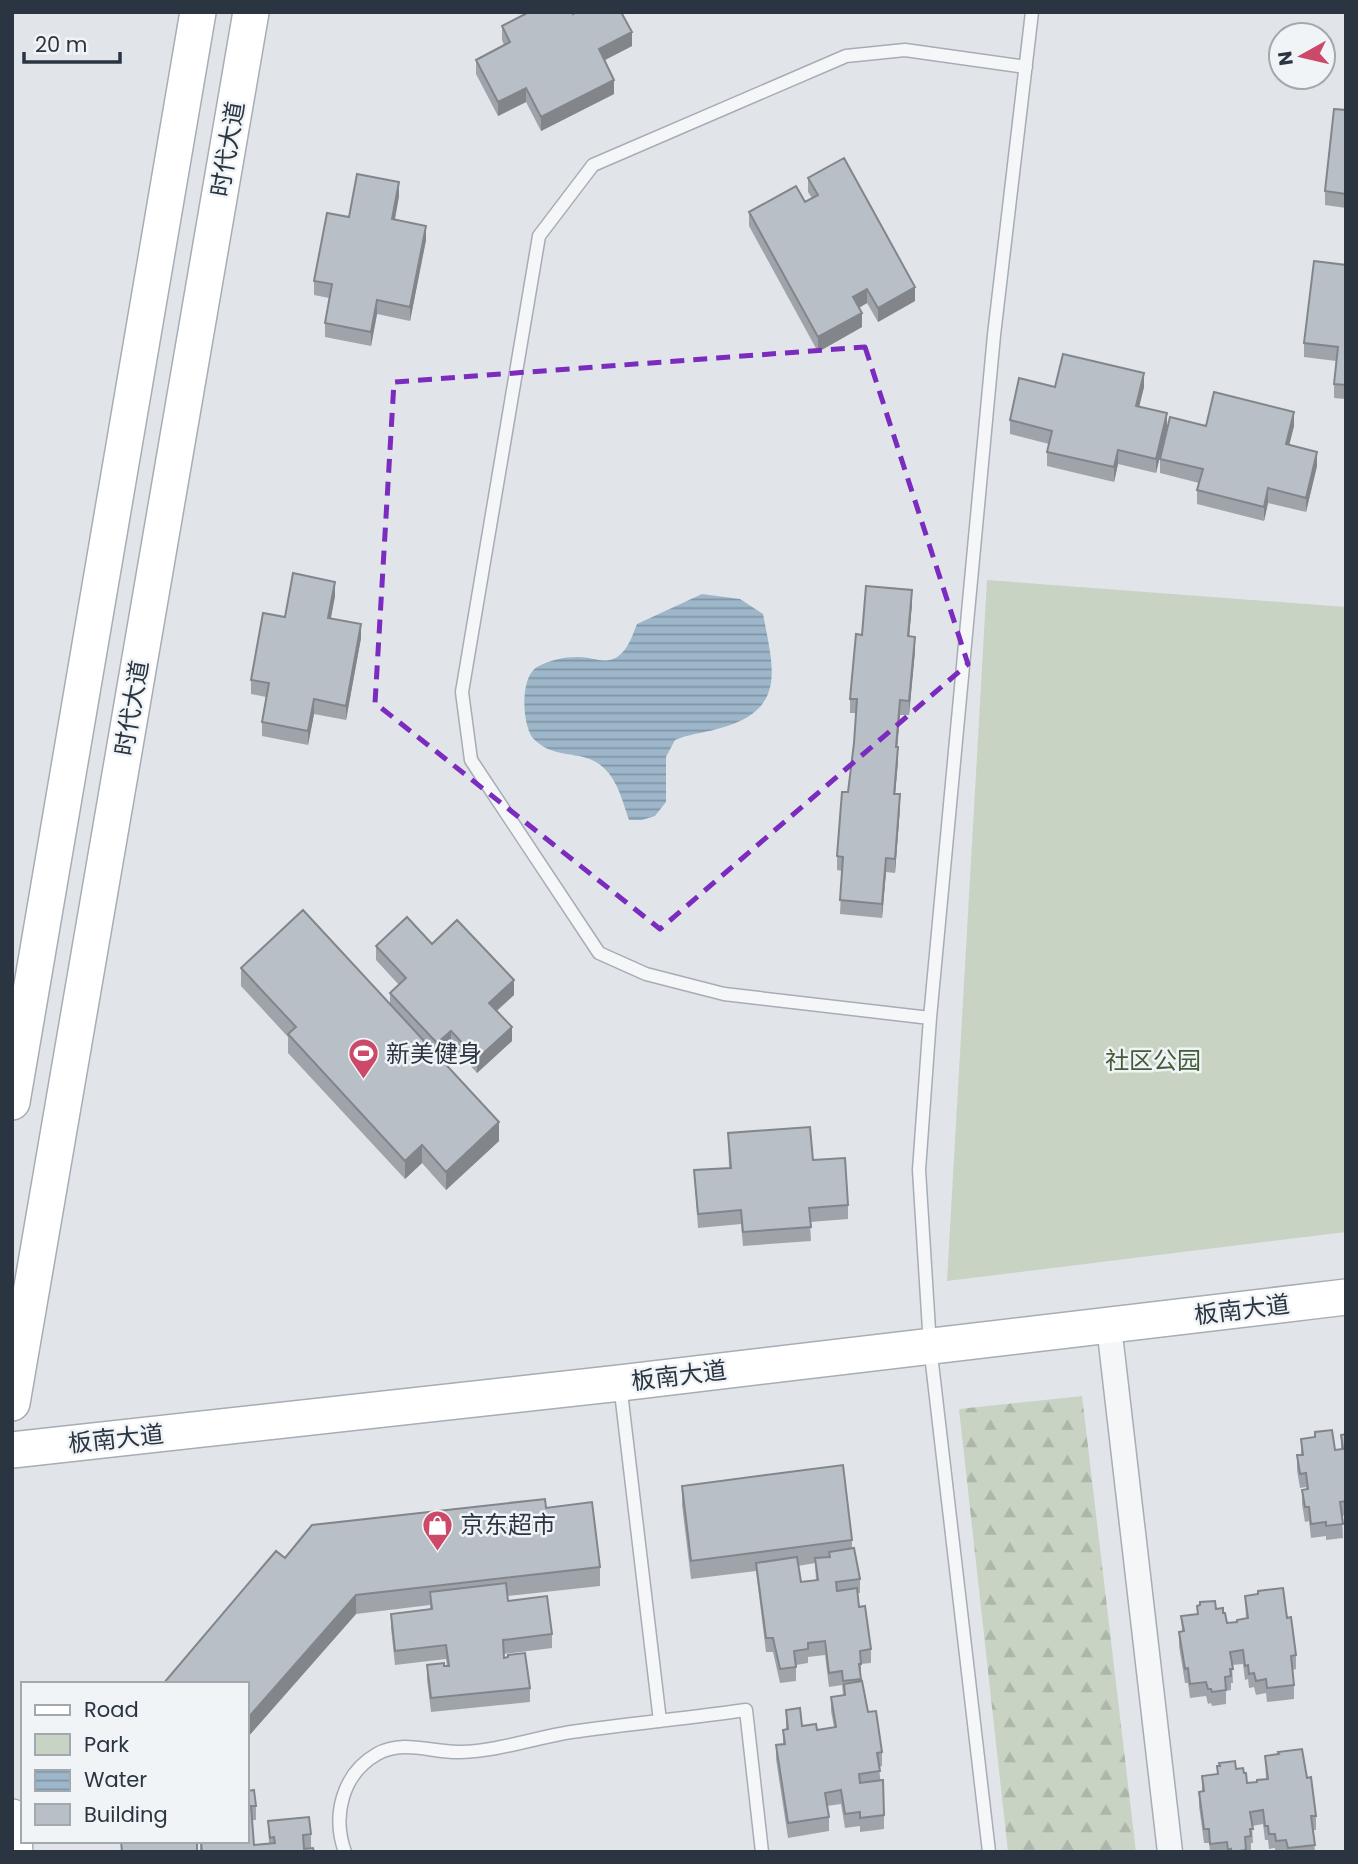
<svg xmlns="http://www.w3.org/2000/svg" width="1358" height="1864" viewBox="0 0 1358 1864" font-family="Poppins,'Noto Sans SC',sans-serif">
<style>
.green{fill:#c8d3c3}
.forest{fill:url(#forest-firs)}
.water{fill:url(#water-rules)}
.lines{fill:none;stroke-linecap:round;stroke-linejoin:round}
.service-casing{stroke:#a6adb4;stroke-width:15}
.minor-casing{stroke:#a6adb4;stroke-width:27}
.secondary-casing{stroke:#a6adb4;stroke-width:38}
.service{stroke:#f4f6f8;stroke-width:12}
.minor{stroke:#f4f6f8;stroke-width:24}
.secondary{stroke:#fff;stroke-width:35}
.wall{fill:#9fa4aa;fill-rule:evenodd}
.shaded-wall{fill:#82868b}
.building{fill:#b9bfc6;stroke:#82868b;stroke-width:2}
.marked{fill:none;stroke:#7b2cbf;stroke-width:5;stroke-dasharray:14 9;stroke-linejoin:round}
.labels{text-anchor:middle;stroke-width:5;stroke-linejoin:round;paint-order:stroke}
.street-label{font-size:24px;fill:#2a3541;stroke:#f1f4f7}
.poi-label{font-size:24px;fill:#2a3541;stroke:#f1f4f7;text-anchor:start}
.park-label{font-size:24px;fill:#425d37;stroke:#f1f4f7}
</style>
<defs>
<pattern id="forest-firs" width="22" height="20" patternUnits="userSpaceOnUse" patternTransform="scale(1.75)"><rect width="22" height="20" fill="#c8d3c3"/><path d="M5 1l3.5 6h-7zM16 11l3.5 6h-7z" fill="#acb6a9"/></pattern>
<pattern id="water-rules" width="6" height="5" patternUnits="userSpaceOnUse" patternTransform="scale(1.75)"><rect width="6" height="5" fill="#9db6c9"/><path d="M0 2.5h6" fill="none" stroke="#8095a5"/></pattern>
</defs>
<rect width="100%" height="100%" fill="#e1e5ea"/>
<!-- green -->
<path class="green" d="M987 580 1346 607V1232L947 1281Z"/>
<!-- forest -->
<path class="forest" d="M1082 1396 1136 1852H1008L959 1409Z"/>
<!-- water -->
<path class="water" d="M702 594 740 599 763 614C774 671 787 711 717 729 703 733 689 734 675 740L666 757V802L655 816 642 820H629C623 803 618 781 604 768 586 751 564 758 544 747 541 745 534 740 532 737 522 722 520 677 537 667 550 660 563 657 578 657 597 657 611 669 626 648 631 641 634 631 637 624Z"/>
<g class="lines">
<defs>
<path id="service" d="M930 1018 724 994 646 974 599 953 471 760 462 692 539 236 593 165 846 56 905 50 1026 67
M620 1384 660 1721
M345 1852C332 1816 342 1774 377 1754 404 1739 432 1753 461 1752 498 1751 534 1738 571 1732 629 1724 688 1718 746 1710L762 1852
M989 1852 930 1346 919 1170 930 1018 994 335 1032 12"/>
<path id="minor" d="M1109 1326 1170 1852"/>
<path id="secondary" d="M12 1102 198 12
M12 1403 251 12
M12 1450 620 1383 1346 1297
M12 1817 15 1852"/>
</defs>
<!-- service casing -->
<use href="#service" class="service-casing"/>
<!-- minor casing -->
<use href="#minor" class="minor-casing"/>
<!-- secondary casing -->
<use href="#secondary" class="secondary-casing"/>
<!-- service -->
<use href="#service" class="service"/>
<!-- minor -->
<use href="#minor" class="minor"/>
<!-- secondary -->
<use href="#secondary" class="secondary"/>
</g>
<!-- wall -->
<path class="wall" d="M573 14 632 46 605 60 614 94 541 131 526 102 498 116 476 74V60L504 45 502 40V26Z
M1346 110V208L1325 205V191Z
M808 178 915 301 878 322 867 303 859 308 862 327 818 352 749 226V212L805 202 812 198 808 192Z
M399 196 395 220 426 240 410 321 377 314 371 346 325 337V323L329 298 314 295V281L349 217Z
M1346 265V399L1334 398V384L1336 361 1304 357V343Z
M1055 387H1144L1139 406 1167 427 1156 473 1118 464 1114 482 1047 466V452L1049 444 1010 434V420Z
M1206 426H1294L1289 445 1317 466 1306 512 1268 503 1264 521 1197 504V490L1199 483 1160 473V459Z
M335 596 331 618 361 638 346 720 314 714 308 745 262 736V722L266 697 251 694V680L285 617Z
M912 604 909 636 915 651 909 715H900L897 747 898 761 895 794 900 808 895 873 886 872 882 918 840 914 842 871 837 870V856L848 792 854 743 856 713H850V699L862 635Z
M432 944 514 995 497 1011 512 1041 477 1073 451 1045 438 1056 499 1141 446 1190 422 1163 405 1179 288 1053V1037L241 986V968L390 1004V993L399 985 376 960V946Z
M728 1133 813 1160 848 1205V1219L810 1222 811 1241 743 1246 741 1224 698 1228 694 1170 729 1168Z
M1315 1432 1335 1450 1341 1449V1435L1346 1434V1515L1342 1516 1343 1538 1326 1540V1536L1311 1538 1309 1521 1305 1522 1302 1504V1490L1306 1489V1487L1300 1488 1297 1470V1455H1301V1439L1315 1437Z
M682 1486 852 1540V1548L860 1579V1593H857L859 1607 871 1649V1663L861 1664V1681L868 1712 882 1752V1766L879 1767 884 1815V1829L860 1832V1826L845 1828 841 1804 827 1806 829 1817V1831L788 1838 776 1759V1745L783 1744V1730L786 1729V1710L802 1726 817 1730 834 1727 831 1711V1697L843 1695 842 1685 829 1687 825 1655 808 1657V1663L796 1665V1681L780 1683 773 1652H766L756 1571 691 1579 682 1505ZM815 1563 816 1580 801 1582 798 1566Z
M546 1508 600 1567V1586L508 1596V1601L552 1634V1648L503 1654 504 1658 530 1688V1702L431 1712 427 1679V1665L447 1666 446 1659 395 1665 391 1628V1614L430 1609V1605L356 1614 247 1738V1684L285 1558Z
M1245 1596 1287 1618 1296 1655V1669L1293 1670 1294 1685V1699L1267 1702 1266 1693 1256 1695 1254 1687 1249 1688 1248 1679 1245 1680 1243 1664 1232 1665 1233 1683H1231V1690L1226 1691V1704L1212 1706 1211 1703 1208 1704 1206 1696 1190 1698 1188 1683H1185L1179 1646V1632L1182 1631 1181 1616 1197 1614V1606L1216 1609 1223 1613 1227 1623 1237 1622 1246 1619Z
M1265 1756 1307 1778 1316 1816V1830H1313L1315 1852H1275V1848L1269 1849 1268 1840H1265L1263 1824 1252 1826 1253 1843H1251V1851L1246 1852H1210L1209 1843H1204L1199 1806V1792H1202V1776L1217 1774V1766L1236 1769 1244 1773 1247 1783 1257 1782 1266 1779Z
M247 1791 256 1806V1820H252L254 1845 269 1843 268 1821 311 1834V1848L314 1852H200V1841H247Z"/>
<!-- shaded-wall -->
<path class="shaded-wall" d="M632 32V46L599 63V49Z
M614 80V94L541 131V117Z
M526 88V102L498 116V102Z
M399 182V196L392 233V219Z
M426 226V240L410 321V307Z
M915 287V301L878 322V308Z
M867 289V303L853 311V297Z
M377 300V314L371 346V332Z
M862 313V327L818 352V337Z
M1144 373V387L1136 420V406Z
M1294 412V426L1286 458V444Z
M1167 413V427L1156 473V459Z
M1118 450V464L1114 482V467Z
M1317 452V466L1306 512V498Z
M1268 488V503L1264 521V507Z
M335 582V596L328 632V618Z
M912 590V604L908 650V636Z
M361 624V638L346 720V706Z
M915 637V651L909 715V701Z
M314 699V714L308 745V731Z
M900 700V715L896 761V747Z
M898 747V761L894 808V794Z
M900 794V808L895 873V859Z
M886 858V872L882 918V904Z
M514 980V995L489 1017V1003Z
M512 1027V1041L477 1073V1059Z
M451 1031V1045L437 1057V1043Z
M499 1122V1141L446 1190V1172Z
M422 1145V1163L405 1179V1161Z
M356 1595V1614L247 1738V1719Z"/>
<!-- building -->
<path class="building" d="M529 12H572L573 14 576 12H621L632 32 599 49 614 80 541 117 526 88 498 102 476 60 510 42 502 26Z
M1334 109 1346 110V194L1325 191Z
M844 158 915 287 878 308 867 289 853 297 862 313 818 337 749 212 796 186 805 202 818 195 808 178Z
M357 174 399 182 392 219 426 226 410 307 377 300 371 332 325 323 332 284 314 281 327 213 349 217Z
M1314 261 1346 265V385L1334 384 1338 347 1304 343Z
M1063 354 1144 373 1136 406 1167 413 1156 459 1118 450 1114 467 1047 452 1052 431 1010 420 1019 378 1055 387Z
M1214 392 1294 412 1286 444 1317 452 1306 498 1268 488 1264 507 1197 490 1203 469 1160 459 1170 417 1206 426Z
M293 573 335 582 328 618 361 624 346 706 314 699 308 731 262 722 269 683 251 680 263 613 285 617Z
M866 586 912 590 908 636 915 637 909 701 900 700 896 747H898L894 794H900L895 859 886 858 882 904 840 900 843 857 837 856 842 792H848L854 743 857 699H850L856 634 862 635Z
M303 910 499 1122 446 1172 422 1145 405 1161 288 1034 296 1027 241 968Z
M407 917 432 944 457 920 514 980 489 1003 512 1027 477 1059 451 1031 437 1043 390 993 406 978 376 946Z
M810 1127 813 1160 845 1158 848 1205 809 1208 811 1227 743 1232 741 1210 698 1214 694 1170 731 1168 728 1133Z
M1332 1430 1335 1450 1343 1449 1341 1435 1346 1434V1501L1340 1502 1343 1524 1326 1526V1522L1311 1524 1309 1507H1305L1302 1490 1308 1489 1306 1473 1300 1474 1297 1455H1303L1301 1439 1315 1437V1432Z
M843 1465 852 1540 691 1561 682 1486Z
M545 1499 546 1508 592 1502 600 1567 356 1595 247 1719V1684H163L276 1551 285 1558 312 1525Z
M854 1548 860 1579 836 1582 837 1591 857 1588 859 1607 865 1606 871 1649 860 1651 861 1664H859L861 1679 843 1681 842 1671 829 1673 825 1641 808 1643V1649L794 1651 796 1667 780 1669 773 1638H766L756 1563 797 1557 801 1582 818 1580 815 1558 830 1557 829 1552Z
M506 1583 508 1601 547 1596 552 1634 503 1640 504 1658 508 1657V1655L525 1653 530 1688 431 1698 427 1665 444 1663V1666H449L446 1645 395 1651 391 1614 432 1609 430 1592Z
M1283 1588 1287 1618 1291 1617 1296 1655 1291 1656 1294 1685 1267 1688 1266 1679 1256 1681 1254 1673 1249 1674 1248 1665 1245 1666 1243 1650 1230 1652 1233 1669H1230L1231 1676 1225 1677 1226 1690 1212 1692 1211 1689H1208L1206 1682 1190 1684 1188 1668 1185 1669 1179 1632 1184 1631 1181 1616 1198 1614 1197 1606 1200 1605V1602L1215 1601 1216 1609 1223 1608V1613H1225L1227 1623 1237 1622V1620L1248 1618 1245 1596 1258 1594V1591Z
M862 1681 868 1712 876 1711 882 1752 877 1753 880 1771 859 1774 860 1783 883 1780 884 1815 860 1818V1812L845 1814 841 1790 825 1793 829 1817 788 1823 776 1745 785 1744 783 1730 788 1729 786 1710 800 1708 802 1726 816 1724 817 1730 836 1727 831 1697 845 1695 844 1684Z
M1302 1749 1307 1778 1311 1777 1316 1816H1311L1315 1845 1288 1848 1286 1840 1276 1841 1275 1834H1269L1268 1826H1265L1263 1810 1250 1812 1253 1829H1250L1251 1836 1245 1837 1246 1850 1231 1852V1849L1228 1850 1227 1842 1210 1844 1209 1829H1204L1199 1792 1204 1791 1202 1776 1218 1774 1217 1766H1220L1219 1763 1235 1761 1236 1769 1243 1768 1244 1773H1246L1247 1783 1257 1782V1780L1268 1779 1265 1756 1279 1754 1278 1752Z
M254 1790 256 1806H251L254 1845 275 1843 274 1837 270 1838 268 1821 309 1817 311 1834 303 1835 304 1849 313 1848 314 1852H202L201 1841H247V1791Z
M121 1841H197V1852H122Z"/>
<!-- marked area -->
<path class="marked" d="M865 347 968 664 660 929 375 703 394 382Z"/>
<!-- icons -->
<defs>
<symbol id="stadium-pin" viewBox="-11 -11 22 30"><path d="M0 17L-7.5 6A9.5 9.5 0 1 1 7.5 6Z" fill="#cc4969" stroke="#f1f4f7"/><path d="M0-5a6.5 5 0 1 0 0 10a6.5 5 0 1 0 0-10ZM-3.5-1.8h7v3.6h-7Z" fill="#fff"/></symbol>
<symbol id="shop-pin" viewBox="-11 -11 22 30"><path d="M0 17L-7.5 6A9.5 9.5 0 1 1 7.5 6Z" fill="#cc4969" stroke="#f1f4f7"/><path d="M-5-2.5h2.3a2.7 3.5 0 0 1 5.4 0H5L5.5 6h-11ZM-1.5-2.5h3a1.5 2.3 0 0 0-3 0Z" fill="#fff"/></symbol>
</defs>
<g fill-rule="evenodd">
<use href="#stadium-pin" x="346" y="1036" width="35" height="47"/>
<use href="#shop-pin" x="420" y="1508" width="35" height="47"/>
</g>
<g class="labels">
<!-- street labels -->
<g class="street-label">
<text transform="translate(228 149) rotate(-80)" y="8">时代大道</text>
<text transform="translate(132 708) rotate(-80)" y="8">时代大道</text>
<text transform="translate(1242 1310) rotate(-7)" y="8">板南大道</text>
<text transform="translate(679 1376) rotate(-7)" y="8">板南大道</text>
<text transform="translate(116 1439) rotate(-6)" y="8">板南大道</text>
</g>
<!-- poi labels -->
<g class="poi-label">
<text x="386" y="1062">新美健身</text>
<text x="460" y="1533">京东超市</text>
</g>
<!-- park labels -->
<g class="park-label">
<text x="1153" y="1069">社区公园</text>
</g>
</g>
<!-- border -->
<rect width="1358" height="1864" fill="none" stroke="#2a3541" stroke-width="28"/>
<!-- legend -->
<rect x="21" y="1682" width="228" height="161" fill="#f1f4f7" stroke="#a1a8ae" stroke-width="2"/>
<rect x="35" y="1705" width="35" height="10" fill="#ffffff" stroke="#a1a8ae" stroke-width="2"/>
<text x="84" y="1717" font-size="21" fill="#2a3541">Road</text>
<rect x="35" y="1734" width="35" height="21" fill="#c8d3c3" stroke="#a1a8ae" stroke-width="2"/>
<text x="84" y="1752" font-size="21" fill="#2a3541">Park</text>
<rect x="35" y="1770" width="35" height="21" fill="url(#water-rules)" stroke="#a1a8ae" stroke-width="2"/>
<text x="84" y="1787" font-size="21" fill="#2a3541">Water</text>
<rect x="35" y="1804" width="35" height="21" fill="#b9bfc6" stroke="#a1a8ae" stroke-width="2"/>
<text x="84" y="1822" font-size="21" fill="#2a3541">Building</text>
<!-- north arrow -->
<g transform="translate(1302 56) rotate(262)"><circle r="33" fill="#f1f4f7" stroke="#a1a8ae" stroke-width="2"/>
<path d="M0-5L12 26L0 18L-12 26Z" fill="#cc4969"/>
<text y="-10" font-size="19" font-weight="bold" text-anchor="middle" fill="#2a3541">N</text>
</g>
<!-- scale -->
<path d="M24 52v10h96v-10" fill="none" stroke="#2a3541" stroke-width="3.5"/>
<text x="35" y="52" font-size="21" fill="#2a3541" stroke="#f1f4f7" stroke-width="5" paint-order="stroke">20 m</text>
</svg>
